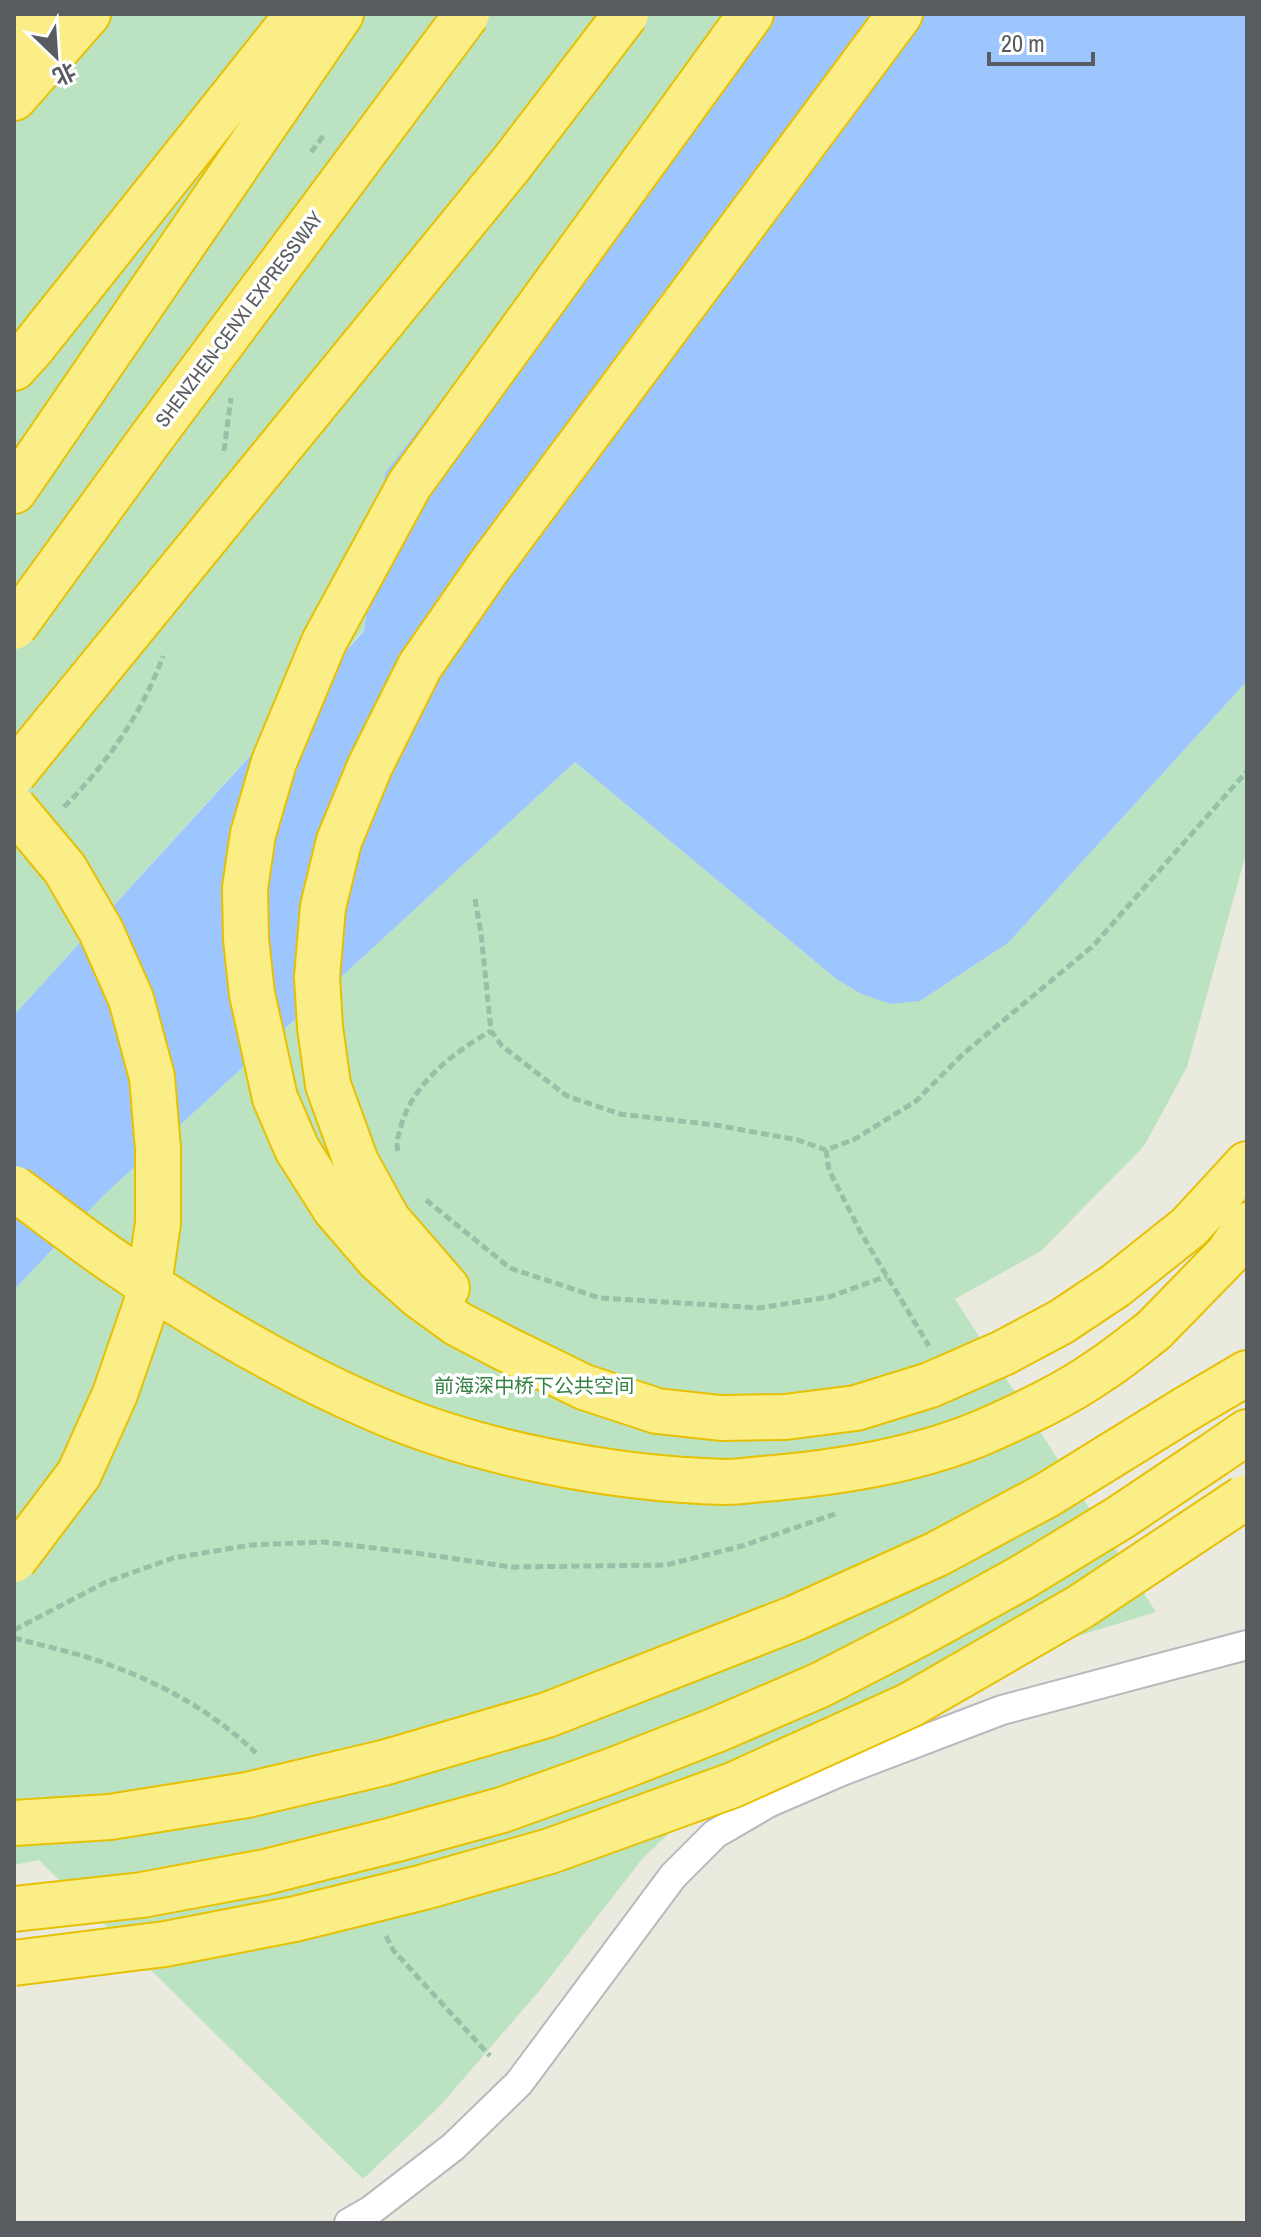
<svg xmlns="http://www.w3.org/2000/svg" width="1261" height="2237" viewBox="0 0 1261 2237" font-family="'Archivo Narrow','Noto Sans SC',sans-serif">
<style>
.green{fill:#bbe3c1}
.water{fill:#9dc6fe}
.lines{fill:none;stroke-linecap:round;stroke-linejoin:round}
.street-casing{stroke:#b7b9be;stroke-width:32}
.highway-casing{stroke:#e7c003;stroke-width:48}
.path{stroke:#94c1a7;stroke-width:5;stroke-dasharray:8 4;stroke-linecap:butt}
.street{stroke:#fff;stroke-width:28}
.highway{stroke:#fbee86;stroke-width:44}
.highway-bridge-casing{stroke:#e7c003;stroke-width:48;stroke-linecap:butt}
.highway-bridge{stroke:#fbee86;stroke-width:44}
.labels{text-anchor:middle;stroke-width:7;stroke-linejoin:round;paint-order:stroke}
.street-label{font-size:20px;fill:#585b60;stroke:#fff}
.park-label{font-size:20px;fill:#358244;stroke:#fff}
</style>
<rect width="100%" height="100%" fill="#ebeadf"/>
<!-- green -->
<path class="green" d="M14 14H738L385 473 364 630 14 1015Z
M1247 681V850L1187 1067 1144 1146 1041 1251 955 1299 1156 1612 922 1684 748 1758 643 1858 540 1990 439 2107 363 2179 39 1860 14 1865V1290L104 1195 575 762 835 978 920 1001 1008 943Z"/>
<!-- water -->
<path class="water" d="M738 14H1247V681L1008 943 920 1001 891 1004 861 994 835 978 575 762 104 1195 14 1290V1015L364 631 385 473Z"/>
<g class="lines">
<defs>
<path id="street" d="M349 2223 370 2211 453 2147 519 2083 673 1876 715 1834 768 1803 842 1771 1002 1710 1247 1645"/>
<path id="highway" d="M14 41 40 14
M14 98 88 14
M14 368 32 348 298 14
M14 491 341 14
M1115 1286 1189 1227 1247 1164
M447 1288 388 1220 356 1162 328 1085 320 1027 317 977 323 907 339 841 370 766 420 666 488 568 900 14
M1154 1330 1228 1254 1247 1225
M504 1348 458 1324 418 1295 379 1260 335 1209 297 1149 275 1098 252 994 246 939 245 888 253 834 274 762 324 642 410 484 751 14
M1186 1409 1247 1373
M1215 1454 1247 1432"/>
</defs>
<!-- street casing -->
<use href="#street" class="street-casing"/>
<!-- highway casing -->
<use href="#highway" class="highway-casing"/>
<!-- path -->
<path class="path" d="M311 152 324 135
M224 451 231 398
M64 807C106 765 143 712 163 656
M475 899 481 933 491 1031 502 1046 567 1096 620 1114 715 1125 798 1140 826 1150 855 1139 916 1101 963 1054 1093 946 1247 771
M826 1150 829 1170 861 1233 929 1346
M398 1151C395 1142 399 1135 401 1126 413 1083 454 1052 491 1031
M426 1200 510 1268 600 1298 759 1308 829 1297 887 1276
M14 1630 106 1582 173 1558 251 1545 323 1542 416 1553 511 1567 666 1565 742 1546 835 1514
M14 1638C47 1647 83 1654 115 1667 167 1686 216 1715 256 1753
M386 1936 393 1950 490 2056"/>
<!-- street -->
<use href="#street" class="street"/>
<!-- highway -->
<use href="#highway" class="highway"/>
<defs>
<path id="highway-bridge" d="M14 627 149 441 467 14
M14 773 512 163 626 14
M14 808 65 869 101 931 131 999 152 1077 158 1149V1223L146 1304 115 1394 79 1474 14 1560
M14 1188C51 1215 87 1244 125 1269 203 1321 285 1370 371 1407 474 1453 612 1479 725 1482 741 1482 758 1479 775 1478 847 1471 922 1459 988 1430 1026 1413 1065 1395 1099 1371 1118 1359 1136 1344 1154 1330
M504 1348 584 1387 657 1411 721 1418 785 1417 856 1408 930 1385 1003 1353 1061 1322 1115 1286
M14 1823 110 1817 247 1795 383 1763 547 1715 795 1618 937 1554 1047 1495 1186 1409
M14 1909 142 1895 265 1872 393 1840 502 1810 611 1771 716 1730 820 1685 921 1633 1021 1578 1121 1517 1215 1454
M14 1963 165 1944 295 1919 424 1887 550 1851 733 1785 910 1705 1080 1607 1244 1498"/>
</defs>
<!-- highway-bridge casing -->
<use href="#highway-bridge" class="highway-bridge-casing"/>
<!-- highway-bridge -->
<use href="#highway-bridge" class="highway-bridge"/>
</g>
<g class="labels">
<!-- street labels -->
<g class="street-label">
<text transform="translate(239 319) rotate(-53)" y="7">SHENZHEN-CENXI EXPRESSWAY</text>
</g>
<!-- park labels -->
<g class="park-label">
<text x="534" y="1393">前海深中桥下公共空间</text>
</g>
</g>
<!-- border -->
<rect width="1261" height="2237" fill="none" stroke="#585b60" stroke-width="32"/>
<!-- north arrow -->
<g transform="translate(56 56) rotate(155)" stroke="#ffffff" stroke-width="6" paint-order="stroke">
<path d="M0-6L14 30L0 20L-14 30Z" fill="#585b60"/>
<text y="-12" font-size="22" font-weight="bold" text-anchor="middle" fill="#585b60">北</text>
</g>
<!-- scale -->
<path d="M989 52v12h104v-12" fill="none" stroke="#585b60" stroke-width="4"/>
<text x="1001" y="52" font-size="24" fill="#585b60" stroke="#ffffff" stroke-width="6" paint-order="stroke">20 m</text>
</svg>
